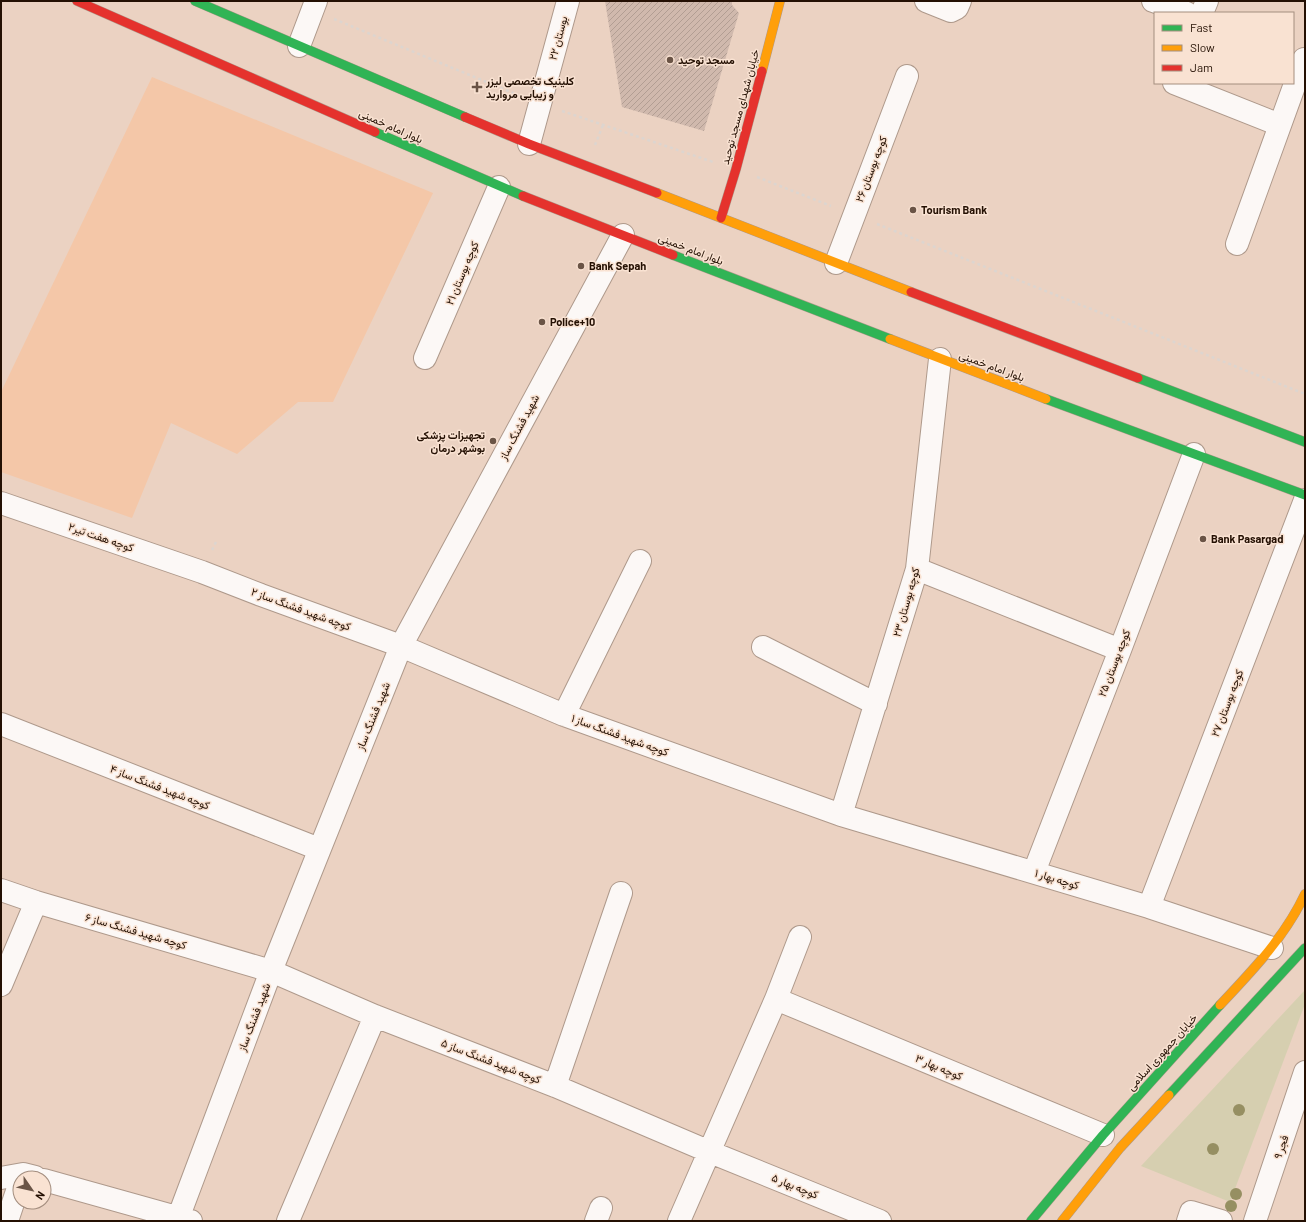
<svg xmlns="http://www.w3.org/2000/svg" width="1306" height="1222" viewBox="0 0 1306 1222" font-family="Barlow,Vazirmatn,sans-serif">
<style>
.built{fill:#f4c7a8}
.green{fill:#d6cfb0}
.building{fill:url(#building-hatch)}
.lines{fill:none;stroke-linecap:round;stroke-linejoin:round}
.street-casing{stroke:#ae998b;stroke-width:24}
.fast-casing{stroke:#ae998b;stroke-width:10}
.slow-casing{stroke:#ae998b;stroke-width:10}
.jam-casing{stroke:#ae998b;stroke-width:10}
.path{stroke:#ddd5cf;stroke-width:2.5;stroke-dasharray:3 3;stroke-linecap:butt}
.street{stroke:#fcf8f6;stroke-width:22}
.fast{stroke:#30b455;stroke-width:9}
.slow{stroke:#ff9f0a;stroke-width:9}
.jam{stroke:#e5322d;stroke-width:9}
.tree{fill:#968f62}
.poi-dot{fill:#6a5446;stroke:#f9e2d2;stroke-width:1.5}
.labels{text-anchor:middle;stroke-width:3;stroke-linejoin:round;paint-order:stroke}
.street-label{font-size:11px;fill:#241003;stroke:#f9e2d2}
.poi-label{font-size:11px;font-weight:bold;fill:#241003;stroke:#f9e2d2;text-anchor:start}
</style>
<defs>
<pattern id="building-hatch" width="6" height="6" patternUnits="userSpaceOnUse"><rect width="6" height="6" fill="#d0b9ad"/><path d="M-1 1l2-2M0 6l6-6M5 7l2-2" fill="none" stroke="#b29e93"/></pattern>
</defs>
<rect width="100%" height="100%" fill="#ebd2c2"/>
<!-- built -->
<path class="built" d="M152 77 433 193 333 402H298L237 454 171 423 132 518 1 472V392Z"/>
<!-- green -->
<path class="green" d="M1305 990V1004L1230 1202 1141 1166Z"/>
<!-- building -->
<path class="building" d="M605 1H732V5L739 13 704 131 622 107Z"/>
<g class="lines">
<defs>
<path id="street" d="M926 1 951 11 957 8 960 1
M1153 1 1187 13
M1202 13 1207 1
M299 46 316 1
M1174 83 1280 125
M529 144 568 1
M1237 244 1304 59
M836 263 907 76
M425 358 499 187
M1 503 202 572 261 595 401 646 564 715 841 815 1149 907 1272 948
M917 569 1120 650
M763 647 876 704
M564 715 640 561
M1 724 319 849
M841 815 917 569 940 359
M1034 872 1120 650 1194 454
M1 890 36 902 271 971 375 1016 555 1086 710 1152 880 1221
M1149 907 1305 500
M1 985 36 902
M776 999 1103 1135
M555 1086 621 893
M1 1178 23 1174 35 1177
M44 1180 191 1221
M7 1221 20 1182
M177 1221 271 971 401 646 623 235
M288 1221 375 1016
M596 1221 601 1208
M679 1221 776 999 800 937
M1188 1221 1191 1212 1221 1221
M1255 1221 1305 1072"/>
<path id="fast" d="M195 1 465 117
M375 132 523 196
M673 255 890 339
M1138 378 1305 442
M1046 399 1305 495
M1169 1095 1305 948
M1031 1221 1103 1135 1220 1005"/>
<path id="slow" d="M762 71 780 1
M657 193 911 292
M890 339 1046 399
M1220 1005C1252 971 1285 937 1305 894
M1062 1221 1120 1148 1169 1095"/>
<path id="jam" d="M77 1 375 132
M465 117 529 144 657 193
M523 196 673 255
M721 218 736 169 762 71
M911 292 1138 378"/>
</defs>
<!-- street casing -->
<use href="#street" class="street-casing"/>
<!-- fast casing -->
<use href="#fast" class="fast-casing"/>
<!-- slow casing -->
<use href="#slow" class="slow-casing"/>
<!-- jam casing -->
<use href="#jam" class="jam-casing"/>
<!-- path -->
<path class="path" d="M334 19 518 95
M562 111 713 162
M595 145 603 125
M757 177 831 206
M877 224 1305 394
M212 550 216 542"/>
<!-- street -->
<use href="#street" class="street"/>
<!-- fast -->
<use href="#fast" class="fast"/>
<!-- slow -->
<use href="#slow" class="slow"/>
<!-- jam -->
<use href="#jam" class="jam"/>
</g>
<!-- trees -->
<g class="tree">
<circle cx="1239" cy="1110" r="6"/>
<circle cx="1213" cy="1149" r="6"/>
<circle cx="1236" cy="1194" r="6"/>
<circle cx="1231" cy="1206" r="6"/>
</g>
<!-- markers -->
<g class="poi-dot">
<circle cx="670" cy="60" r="4"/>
<path d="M475 81h4v4h4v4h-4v4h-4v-4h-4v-4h4z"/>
<circle cx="913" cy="210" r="4"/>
<circle cx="581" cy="266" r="4"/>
<circle cx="542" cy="322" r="4"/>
<circle cx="493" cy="441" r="4"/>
<circle cx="1203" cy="539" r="4"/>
</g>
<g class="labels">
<!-- street labels -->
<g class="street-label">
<text transform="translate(558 38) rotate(-75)" y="4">بوستان ۲۲</text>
<text transform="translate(740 107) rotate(-75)" y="4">خیابان شهدای مسجد توحید</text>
<text transform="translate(391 126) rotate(24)" y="4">بلوار امام خمینی</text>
<text transform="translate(871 169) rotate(-69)" y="4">کوچه بوستان ۲۶</text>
<text transform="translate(691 249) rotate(21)" y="4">بلوار امام خمینی</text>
<text transform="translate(462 273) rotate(-67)" y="4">کوچه بوستان ۲۱</text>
<text transform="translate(992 366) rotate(20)" y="4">بلوار امام خمینی</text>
<text transform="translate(519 427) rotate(-62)" y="4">شهید فشنگ ساز</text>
<text transform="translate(101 537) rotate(19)" y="4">کوچه هفت تیر۲</text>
<text transform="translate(906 602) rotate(-74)" y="4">کوچه بوستان ۲۳</text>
<text transform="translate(301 609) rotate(20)" y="4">کوچه شهید فشنگ ساز ۲</text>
<text transform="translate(1114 663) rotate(-69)" y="4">کوچه بوستان ۲۵</text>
<text transform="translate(1227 703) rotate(-69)" y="4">کوچه بوستان ۲۷</text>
<text transform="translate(373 716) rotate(-68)" y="4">شهید فشنگ ساز</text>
<text transform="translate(620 735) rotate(20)" y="4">کوچه شهید فشنگ ساز ۱</text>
<text transform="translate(160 787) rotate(21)" y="4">کوچه شهید فشنگ ساز ۴</text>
<text transform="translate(1057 879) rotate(17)" y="4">کوچه بهار ۱</text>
<text transform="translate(136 931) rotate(16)" y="4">کوچه شهید فشنگ ساز ۶</text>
<text transform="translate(254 1017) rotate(-69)" y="4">شهید فشنگ ساز</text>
<text transform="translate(1162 1052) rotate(-48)" y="4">خیابان جمهوری اسلامی</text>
<text transform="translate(491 1061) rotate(21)" y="4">کوچه شهید فشنگ ساز ۵</text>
<text transform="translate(939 1067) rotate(23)" y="4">کوچه بهار ۳</text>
<text transform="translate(1281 1147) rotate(-71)" y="4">فجر ۹</text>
<text transform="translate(795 1186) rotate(22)" y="4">کوچه بهار ۵</text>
</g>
<!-- poi labels -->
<g class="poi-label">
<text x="678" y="64">مسجد توحید</text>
<text x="486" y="85">کلینیک تخصصی لیزر<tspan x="486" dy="13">و زیبایی مروارید</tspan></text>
<text x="921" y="214">Tourism Bank</text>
<text x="589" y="270">Bank Sepah</text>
<text x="550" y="326">Police+10</text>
<text x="485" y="439" text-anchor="end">تجهیزات پزشکی<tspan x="485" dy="13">بوشهر درمان</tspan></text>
<text x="1211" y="543">Bank Pasargad</text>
</g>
</g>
<!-- border -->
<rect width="1306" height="1222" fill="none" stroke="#241003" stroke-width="4"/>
<!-- legend -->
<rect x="1154" y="12" width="140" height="72" fill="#f9e2d2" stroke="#a48e7f"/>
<rect x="1162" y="25" width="20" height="6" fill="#30b455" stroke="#a48e7f"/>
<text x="1190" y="32" font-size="12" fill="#241003">Fast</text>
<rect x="1162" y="45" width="20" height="6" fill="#ff9f0a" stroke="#a48e7f"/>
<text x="1190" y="52" font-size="12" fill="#241003">Slow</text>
<rect x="1162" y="65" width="20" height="6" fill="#e5322d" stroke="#a48e7f"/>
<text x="1190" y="72" font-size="12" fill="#241003">Jam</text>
<!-- north arrow -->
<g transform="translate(32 1190) rotate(124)"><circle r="19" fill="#f9e2d2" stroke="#a48e7f"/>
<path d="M0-3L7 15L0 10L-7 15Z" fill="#6a5446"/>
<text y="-6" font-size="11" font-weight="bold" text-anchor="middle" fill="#241003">N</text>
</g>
</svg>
